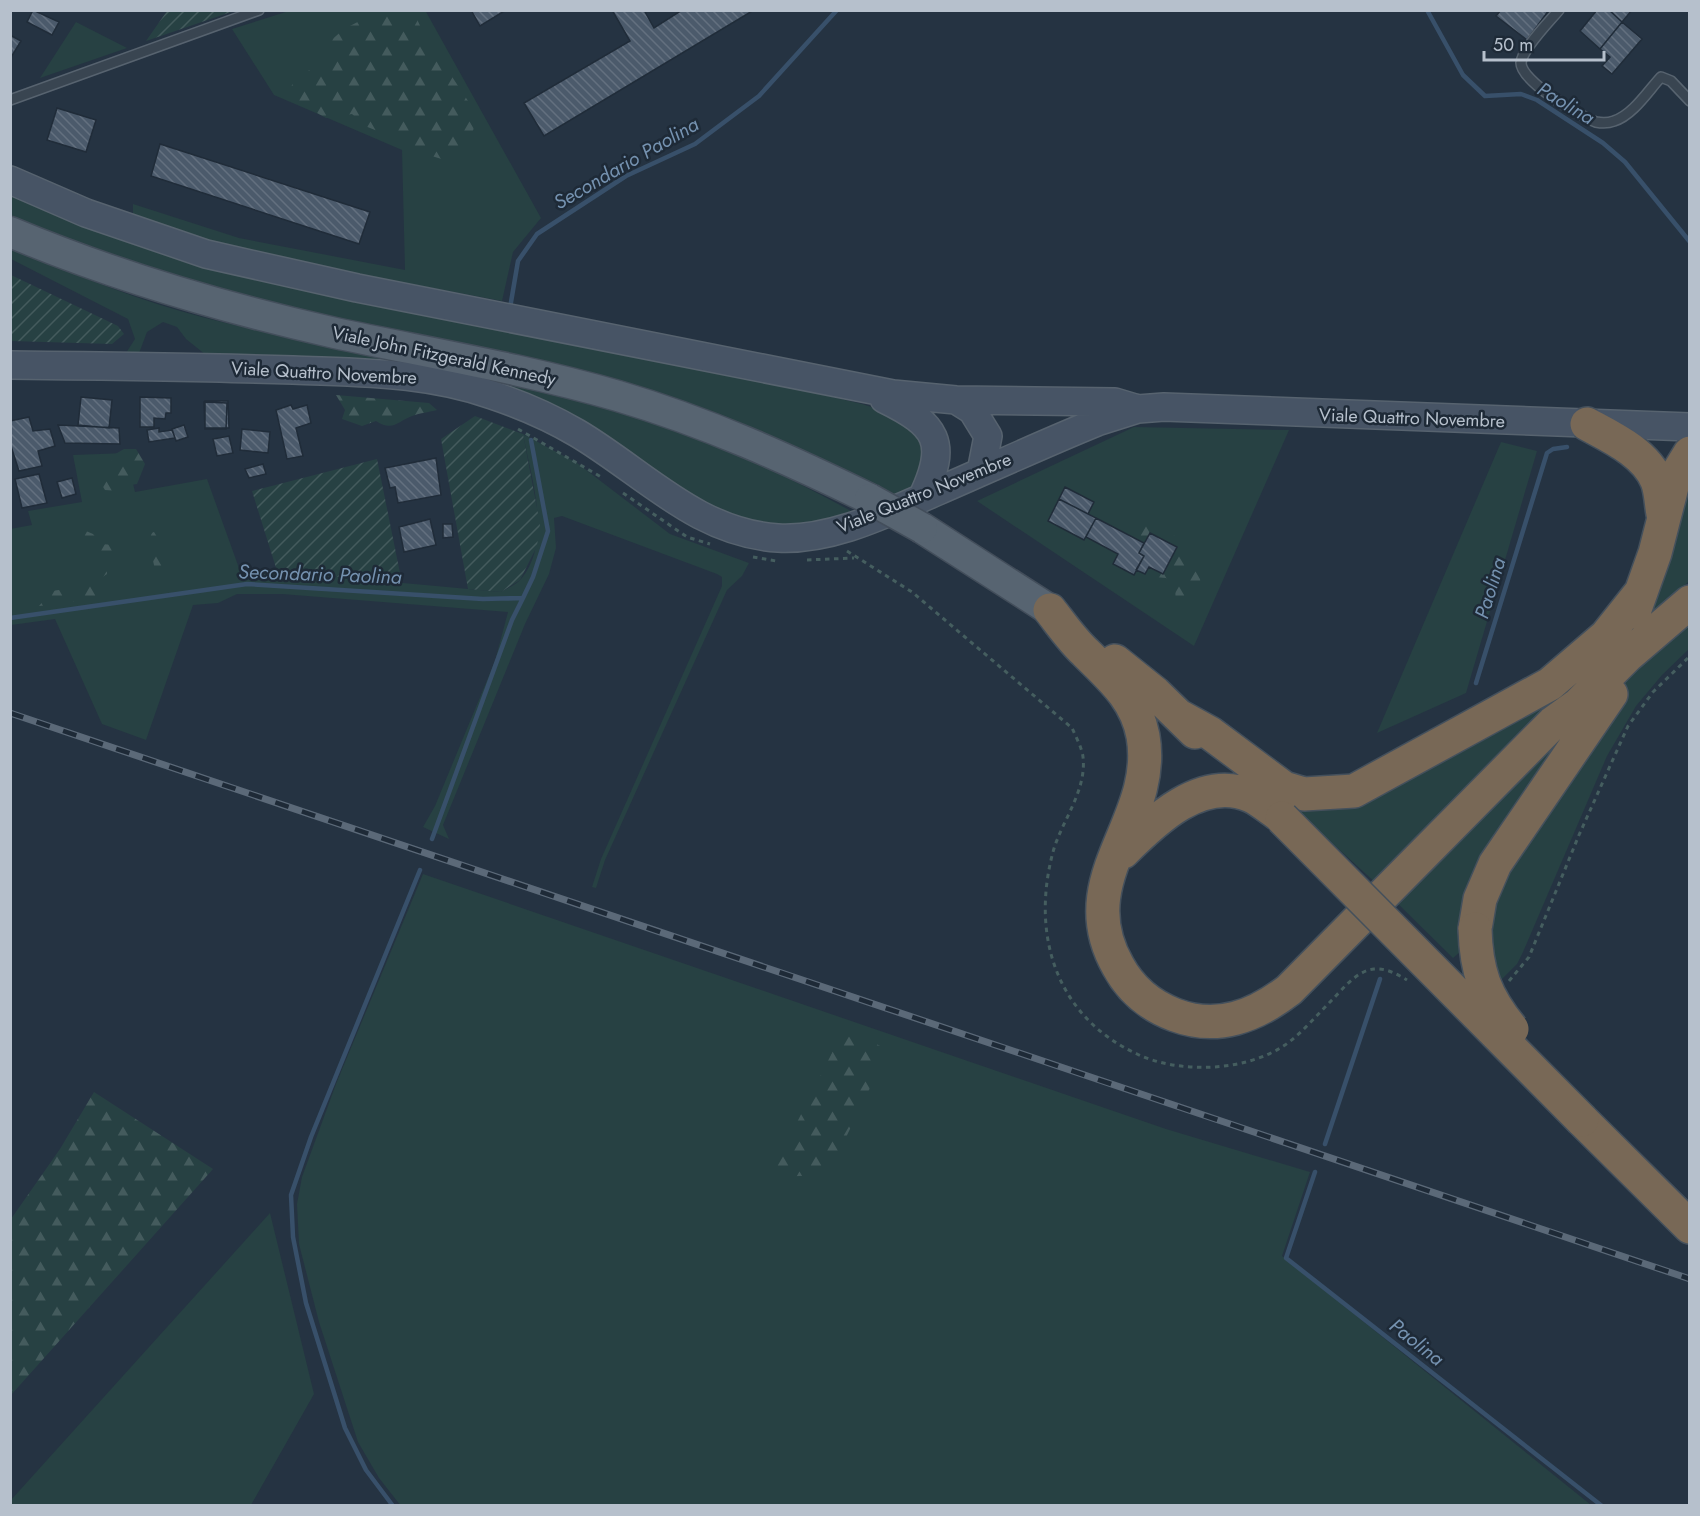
<svg xmlns="http://www.w3.org/2000/svg" width="1700" height="1516" viewBox="0 0 1700 1516" font-family="Jost,sans-serif">
<style>
.grass{fill:#274143}
.forest{fill:url(#forest-firs)}
.garden{fill:url(#garden-furrows)}
.lines{fill:none;stroke-linecap:round;stroke-linejoin:round}
.stream{stroke:#38506a;stroke-width:4.5}
.building{fill:url(#building-back-hatch);stroke:#202c39;stroke-width:1.5}
.lane-casing{stroke:#57636f;stroke-width:12}
.secondary-casing{stroke:#57636f;stroke-width:30}
.primary-casing{stroke:#434e5b;stroke-width:33}
.highway-casing{stroke:#44505c;stroke-width:36}
.path{stroke:#455e5f;stroke-width:3;stroke-dasharray:4.5 4.5;stroke-linecap:butt}
.lane{stroke:#394551;stroke-width:9}
.secondary{stroke:#475465;stroke-width:27}
.primary{stroke:#576471;stroke-width:30}
.highway{stroke:#786856;stroke-width:33}
.rail-casing{stroke:#5b6978;stroke-width:7}
.rail{stroke:#1e2a37;stroke-width:4.5;stroke-dasharray:14;stroke-linecap:butt}
.primary-bridge-casing{stroke:#434e5b;stroke-width:33;stroke-linecap:butt}
.highway-bridge-casing{stroke:#44505c;stroke-width:36;stroke-linecap:butt}
.primary-bridge{stroke:#576471;stroke-width:30}
.highway-bridge{stroke:#786856;stroke-width:33}
.labels{text-anchor:middle;stroke-width:5;stroke-linejoin:round;paint-order:stroke}
.street-label{font-size:18px;fill:#b6c0cc;stroke:#1e2a37}
.water-label{font-size:20px;font-style:italic;fill:#7592b0;stroke:#1e2a37}
</style>
<defs>
<pattern id="forest-firs" width="22" height="20" patternUnits="userSpaceOnUse" patternTransform="scale(1.5)"><rect width="22" height="20" fill="#274143"/><path d="M5 1l3.5 6h-7zM16 11l3.5 6h-7z" fill="#445b5d"/></pattern>
<pattern id="garden-furrows" width="10" height="10" patternUnits="userSpaceOnUse" patternTransform="scale(1.5)"><rect width="10" height="10" fill="#274143"/><path d="M-1 1l2-2M0 10L10 0M9 11l2-2" fill="none" stroke="#445b5d"/></pattern>
<pattern id="building-back-hatch" width="6" height="6" patternUnits="userSpaceOnUse" patternTransform="scale(1.5)"><rect width="6" height="6" fill="#4b5a6b"/><path d="M-1 5l2 2M0 0l6 6M5-1l2 2" fill="none" stroke="#63707f"/></pattern>
</defs>
<rect width="100%" height="100%" fill="#253342"/>
<!-- grass -->
<path class="grass" d="M425 10 541 218 513 252 502 301 248 254 133 217V204L239 238 405 270 402 150 274 95 232 29 289 11Z
M76 22 127 48 40 78Z
M11 191 84 226 173 257 266 280 786 386 862 404 905 418 930 448 920 483 903 493 892 495 452 342 198 288 70 243 11 216Z
M10 248C73 274 137 300 202 317 334 351 469 369 601 406 688 430 772 467 851 511L813 524 765 525 701 505 603 437 343 360 206 355 186 339 177 327 163 322 147 332 138 356H124L135 339 128 319 11 259Z
M1134 427 1289 430 1194 646 977 501Z
M523 434 577 463 670 534 749 563 742 576 727 590 605 860 596 888 592 887 601 859 722 586V577L717 574 562 516 554 518 556 548 549 574 525 624 443 825 449 839 423 827 435 806 495 661 508 612 282 594H237L218 603 193 605 146 740 102 724 55 619 11 625 10 529 32 525 28 511 82 502 73 455 126 453 135 492 207 479 239 568 501 592C507 588 516 585 521 579 553 540 531 478 523 434Z
M1501 442 1537 451 1466 693 1377 733Z
M1689 468V581L1643 627Z
M1689 614V649L1662 675 1636 706 1607 756 1523 952 1517 964 1500 981 1489 937 1493 894 1622 683Z
M1567 688 1378 885 1287 802Z
M1587 705 1460 952 1453 958 1390 896Z
M423 874 1166 1129 1310 1172 1282 1256 1591 1505 401 1506 379 1478 358 1442 319 1322 299 1244 297 1204 302 1177 336 1084Z
M270 1213 314 1394 251 1505H11V1500Z"/>
<!-- forest -->
<path class="forest" d="M381 10 413 11 425 36 478 116 461 165 422 153 405 142 365 126 352 114 326 118 285 95C297 77 305 69 327 64L328 43 344 29Z
M336 395 429 403 437 410C430 412 420 413 412 416 398 421 393 432 376 421L362 426 342 419 345 410Z
M124 449H136L145 464 137 484 123 486 120 492 105 490 97 477 104 465 113 460 112 456Z
M1138 511 1147 515 1149 522C1155 524 1162 525 1167 529 1178 536 1179 546 1185 556 1188 563 1196 568 1199 575 1205 590 1191 608 1176 610L1175 583 1166 578 1134 575 1136 570 1145 574 1149 567 1150 533 1144 543 1135 538 1134 525Z
M86 531 93 534 101 544 114 545 121 554C116 563 106 561 107 574L101 578 99 574V552L89 549 80 541Z
M154 532C162 543 164 563 160 576L156 574 147 534Z
M112 585 115 597 39 606 52 591 85 586Z
M845 1036 865 1038 886 1049V1055L831 1168 825 1175 774 1177 775 1166 837 1043Z
M94 1092 213 1169 11 1395V1219L60 1149Z"/>
<!-- garden -->
<path class="garden" d="M167 11V10L234 11 146 41Z
M11 275 118 326 124 334 112 344 11 341Z
M475 416 523 434 540 524 537 546 520 580 501 592 468 589 441 439Z
M377 459 402 583 277 571 252 491Z"/>
<g class="lines">
<!-- stream -->
<path class="stream" d="M1427 10 1463 75 1485 96 1521 94 1537 100 1603 143 1625 162 1690 242
M510 308 518 261 537 234 626 176 695 144 759 96 837 10
M10 618 247 584 483 599 523 598 533 577 548 531 531 440
M1476 683 1547 453 1553 449 1567 447
M432 839 512 620 523 598
M1325 1144 1380 979
M1315 1172 1286 1258 1602 1506
M393 1506 366 1470 345 1428 306 1303 293 1237 291 1195 311 1137 420 870"/>
</g>
<!-- building -->
<path class="building" d="M33 10 59 22 52 35 27 22Z
M471 10H506L480 26Z
M612 10H644L654 28 682 10H754L544 136 524 103 630 41Z
M1501 10H1549L1527 40 1496 16Z
M1597 10H1609L1622 22 1600 49 1580 31Z
M1609 10H1632L1622 22Z
M1622 22 1642 39 1612 74 1602 66 1610 57 1600 49Z
M10 35 21 41 10 59Z
M57 108 96 120 86 152 47 140Z
M160 144 370 212 359 244 151 176Z
M81 397 112 400 109 428 78 425Z
M140 397 171 398V413H166L165 419 154 418V427H140Z
M205 401H228L229 428H205Z
M204 402 227 403 226 429H205Z
M291 405 293 409 307 405 311 423 296 428 303 456 287 459 276 410Z
M29 417 33 431 50 429 55 446 38 451 42 466 19 471 10 443V421Z
M58 425 119 428 120 444 65 443Z
M184 425 188 437 176 441 172 429Z
M159 428V432L172 430 175 438 149 442 147 430Z
M242 429 270 432 268 453 240 450Z
M229 436 233 453 217 456 213 439Z
M436 458 441 495 398 503 395 487 390 488 385 468Z
M263 464 266 474 249 478 245 469Z
M39 474 47 503 22 508 15 479Z
M72 478 76 494 62 498 57 482Z
M1065 487 1094 502 1088 514 1059 499Z
M1059 499 1096 518 1084 540 1048 521Z
M1096 518 1144 543 1139 553 1144 556 1134 575 1113 564 1118 554 1086 537Z
M430 519 436 545 404 552 399 527Z
M443 524H452L453 537 443 538Z
M1150 533 1177 547 1163 574 1149 567 1145 574 1136 570 1144 556 1139 553Z"/>
<g class="lines">
<defs>
<path id="lane" d="M1559 10C1549 22 1522 49 1521 63 1521 81 1579 116 1596 122 1601 123 1609 123 1614 121 1633 115 1648 91 1661 77L1671 81 1690 101
M10 100 259 10"/>
<path id="secondary" d="M10 180 86 213 206 254 357 288 893 394 956 400 1115 402 1135 408
M10 365C105 366 199 367 293 370 362 373 426 372 492 395 522 405 550 417 577 433 643 472 697 533 778 538 833 541 889 512 938 491 991 468 1043 444 1097 422L1138 409 1164 407 1690 427
M884 399C937 425 949 442 922 498
M956 400 972 410 988 436 981 472"/>
<path id="primary" d="M10 232C115 276 224 308 335 333 429 353 525 369 618 396 706 422 788 459 870 499
M922 528 1050 610"/>
<path id="highway" d="M1587 424C1611 437 1646 453 1657 481 1661 491 1661 504 1663 514
M1050 610C1061 624 1072 640 1085 652 1110 677 1136 698 1143 736 1158 822 1068 878 1118 966 1131 990 1151 1006 1175 1015 1218 1031 1255 1016 1289 990L1553 723 1578 705 1627 656 1690 602
M1634 612 1655 553 1674 479 1690 453
M1115 661 1155 693 1195 732
M1179 716 1210 733 1284 788 1304 794 1354 791 1550 684 1606 636 1641 592
M1123 852C1154 821 1202 774 1251 796 1260 800 1269 808 1278 814
M1475 929 1480 899 1495 864 1611 694
M1582 1120 1690 1227"/>
</defs>
<!-- lane casing -->
<use href="#lane" class="lane-casing"/>
<!-- secondary casing -->
<use href="#secondary" class="secondary-casing"/>
<!-- primary casing -->
<use href="#primary" class="primary-casing"/>
<!-- highway casing -->
<use href="#highway" class="highway-casing"/>
<!-- path -->
<path class="path" d="M518 429 603 478
M623 493 687 537 710 544
M847 551 912 592 1072 728C1076 737 1082 748 1083 757 1087 791 1061 822 1053 852 1031 934 1055 1016 1137 1054 1179 1074 1245 1072 1285 1045 1302 1033 1316 1016 1331 1001 1343 989 1356 971 1374 969 1386 968 1397 974 1407 980
M753 557 776 561
M807 560 854 558
M1509 981 1529 957 1579 835 1628 726 1653 692 1690 656"/>
<!-- lane -->
<use href="#lane" class="lane"/>
<!-- secondary -->
<use href="#secondary" class="secondary"/>
<!-- primary -->
<use href="#primary" class="primary"/>
<!-- highway -->
<use href="#highway" class="highway"/>
<defs>
<path id="rail" d="M10 713 1690 1279"/>
</defs>
<!-- rail casing -->
<use href="#rail" class="rail-casing"/>
<!-- rail -->
<use href="#rail" class="rail"/>
<defs>
<path id="primary-bridge" d="M870 499 922 528"/>
<path id="highway-bridge" d="M1282 818 1582 1120
M1475 929C1476 971 1485 996 1512 1029"/>
</defs>
<!-- primary-bridge casing -->
<use href="#primary-bridge" class="primary-bridge-casing"/>
<!-- highway-bridge casing -->
<use href="#highway-bridge" class="highway-bridge-casing"/>
<!-- primary-bridge -->
<use href="#primary-bridge" class="primary-bridge"/>
<!-- highway-bridge -->
<use href="#highway-bridge" class="highway-bridge"/>
</g>
<g class="labels">
<!-- street labels -->
<g class="street-label">
<text transform="translate(444 356) rotate(12)" y="6">Viale John Fitzgerald Kennedy</text>
<text transform="translate(324 373) rotate(3)" y="6">Viale Quattro Novembre</text>
<text transform="translate(1412 418) rotate(2)" y="6">Viale Quattro Novembre</text>
<text transform="translate(924 493) rotate(-22)" y="6">Viale Quattro Novembre</text>
</g>
<!-- water labels -->
<g class="water-label">
<text transform="translate(1566 103) rotate(31)" y="7">Paolina</text>
<text transform="translate(626 163) rotate(-30)" y="7">Secondario Paolina</text>
<text transform="translate(320 574) rotate(2)" y="7">Secondario Paolina</text>
<text transform="translate(1490 588) rotate(-73)" y="7">Paolina</text>
<text transform="translate(1417 1342) rotate(38)" y="7">Paolina</text>
</g>
</g>
<!-- border -->
<rect width="1700" height="1516" fill="none" stroke="#b6c0cc" stroke-width="24"/>
<!-- scale -->
<path d="M1484 51v9h120v-9" fill="none" stroke="#b6c0cc" stroke-width="3"/>
<text x="1493" y="51" font-size="18" fill="#b6c0cc" stroke="#1e2a37" stroke-width="4.5" paint-order="stroke">50 m</text>
</svg>
